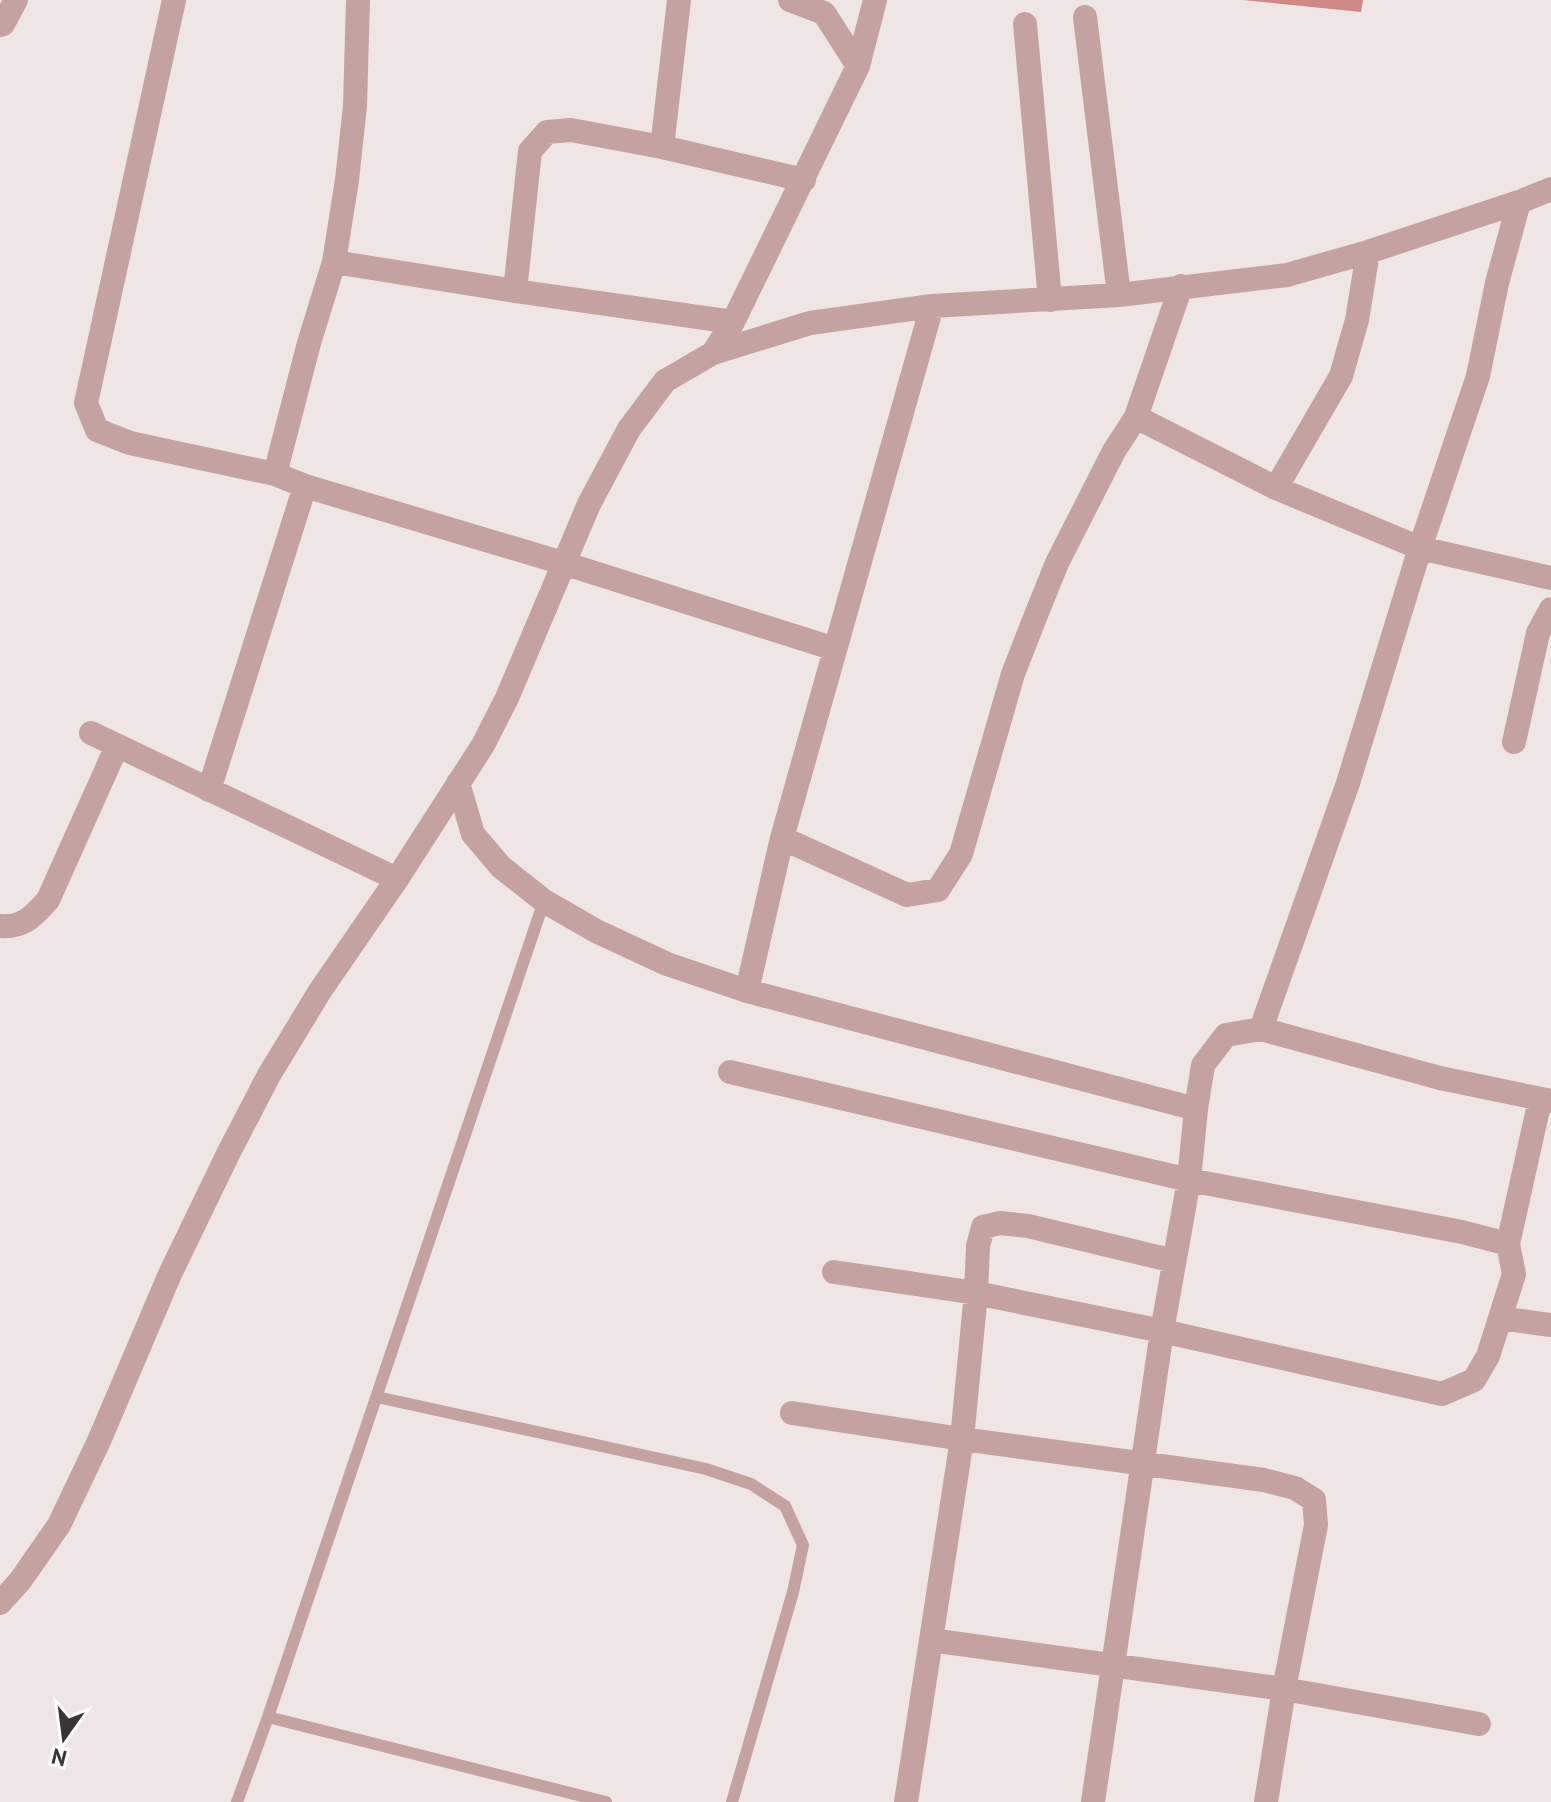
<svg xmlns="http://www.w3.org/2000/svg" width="1551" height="1802" viewBox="0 0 1551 1802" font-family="'PT Sans',sans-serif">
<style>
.water{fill:#cf8884}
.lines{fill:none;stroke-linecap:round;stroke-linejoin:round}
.lane{stroke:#c4a2a0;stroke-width:12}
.street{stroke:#c4a2a0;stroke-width:24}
</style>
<rect width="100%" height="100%" fill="#eee5e4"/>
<!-- water -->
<path class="water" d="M1243 0H1363L1361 12Z"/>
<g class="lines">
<!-- lane -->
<path class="lane" d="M377 1397 706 1469 751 1484 785 1506 803 1545 793 1592 732 1802
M268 1717 606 1802
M237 1802 268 1717 544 901"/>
<!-- street -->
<path class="street" d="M174 0 86 403 97 430 130 443 275 474 305 486 563 563 835 649
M1085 17 1119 295
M1025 24 1050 300
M0 25 3 24 16 0
M858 66 875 0
M662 147 679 0
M334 262 515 291 733 322
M515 291 530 151 547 132 571 130 662 147 804 180
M713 353 733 322 858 66 824 13 790 0
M1136 417 1276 488 1420 548 1551 578
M275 474 309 343 334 262 347 180 355 106 358 0
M1276 488 1341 376 1357 320 1368 252
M91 733 397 879
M1514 742 1538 633 1551 609
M458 783 473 834 501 867 544 901 596 931 667 964 747 991 1196 1109
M209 790 305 486
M782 838 907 895 938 890 961 854 1013 674 1034 620 1057 563 1114 451 1136 417 1181 286
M0 926C24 928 33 916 48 900L117 746
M747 991 782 838 932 306
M1261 1029 1348 783 1420 548 1478 376 1497 283 1519 202
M730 1072 1189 1180 1462 1232 1508 1244 1514 1274 1488 1356 1474 1380 1442 1394 1162 1331 976 1293 834 1272
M1508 1244 1540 1100
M1500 1318 1551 1325
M792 1413 962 1439 1264 1480 1295 1488 1314 1500 1316 1525 1284 1689 1266 1802
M0 1603 20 1581 59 1525 99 1441 170 1274 229 1152 269 1075 320 991 397 879 483 745 507 698 589 504 629 429 665 381 713 353 810 323 932 306 1119 295 1287 275 1368 252 1519 202 1551 189
M931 1640 1284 1689 1479 1724
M906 1802 962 1439 976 1293 978 1246 983 1227 1000 1223 1028 1226 1174 1261
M1093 1802 1162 1331 1189 1180 1196 1109 1203 1065 1226 1035 1261 1029 1440 1078 1551 1101"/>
</g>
<!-- north arrow -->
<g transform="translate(64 1738) rotate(194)" stroke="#ffffff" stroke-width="6" paint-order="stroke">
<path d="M0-6L14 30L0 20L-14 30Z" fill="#383534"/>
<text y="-12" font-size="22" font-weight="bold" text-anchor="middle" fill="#383534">N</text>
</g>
</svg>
